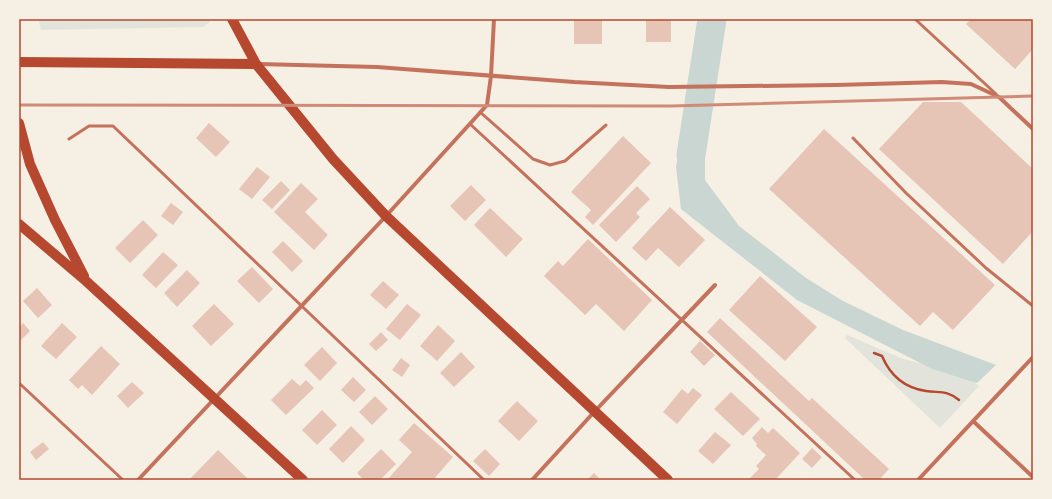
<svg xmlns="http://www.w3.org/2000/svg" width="1052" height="499" viewBox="0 0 1052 499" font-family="'Source Sans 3',sans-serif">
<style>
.green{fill:#e2e4dc}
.water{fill:#c9d6d2}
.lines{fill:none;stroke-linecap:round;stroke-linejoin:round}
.river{stroke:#c9d6d2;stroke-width:29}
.building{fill:#e6c5b7}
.path{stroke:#b5482f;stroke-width:2.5}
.service{stroke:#c5725c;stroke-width:3}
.minor{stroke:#c5725c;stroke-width:4}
.primary{stroke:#b5482f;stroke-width:10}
.rail{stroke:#cf8b77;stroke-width:3}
.neatline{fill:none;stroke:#b5482f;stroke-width:1.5}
</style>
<rect width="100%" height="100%" fill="#f6efe4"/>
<!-- green -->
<path class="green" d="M38 19H209L210 22 203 27 41 30Z
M847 335 901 358 968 377 979 386 940 428 845 338Z"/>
<!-- water -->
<path class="water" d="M685 115 705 117V180L739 226 806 278 843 301 903 330 996 365 977 383 932 369 797 300 681 209 676 167Z"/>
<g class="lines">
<!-- river -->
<path class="river" d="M691 155 712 19"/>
</g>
<!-- building -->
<path class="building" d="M574 19H602V44H574Z
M646 19H671V42H646Z
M971 19H1033V49L1015 69 966 24Z
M923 102H961L1033 169V231L1003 264 879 149Z
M209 123 230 142 216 157 196 138Z
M824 129 995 285 953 330 933 312 920 326 769 189Z
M623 136 651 163 593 225 585 217 591 210 571 192Z
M257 167 270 177 252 199 239 189Z
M281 181 290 190 272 209 262 200Z
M301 183 318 199 305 212 328 235 314 250 274 212Z
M471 185 486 200 465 221 450 206Z
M637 186 650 199 636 213 640 217 616 242 599 225Z
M171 203 183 212 173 225 161 216Z
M670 207 705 240 679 267 658 248 646 261 632 248Z
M490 208 523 239 506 257 474 225Z
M143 220 158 235 130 263 115 248Z
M588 239 652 300 624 331 596 304 585 315 544 276 558 261 563 266Z
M283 241 303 261 292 272 272 252Z
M163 252 178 265 156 288 142 275Z
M252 267 273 289 259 303 237 281Z
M187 270 200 283 177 307 164 293Z
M760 276 817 327 785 361 729 310Z
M383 281 399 295 386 309 370 295Z
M37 288 52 305 38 318 23 301Z
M214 304 234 324 211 346 192 326Z
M407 304 421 315 400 340 386 329Z
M720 318 809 401 812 398 889 469 879 480H865L707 332Z
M23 323 30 331 19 342V327Z
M62 323 77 337 56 359 41 346Z
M438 325 455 341 437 361 420 346Z
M381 332 388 340 376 351 369 344Z
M700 341 715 355 704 366 690 352Z
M101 346 120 364 92 395 82 385 78 389 69 380Z
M322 347 337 363 320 381 304 365Z
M461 352 475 367 454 387 440 373Z
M401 358 410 365 402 377 392 370Z
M353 377 366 390 354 402 341 390Z
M292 379 300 386 306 380 314 388 286 415 271 400Z
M132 382 144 393 128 408 117 396Z
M693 388 702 395 677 424 663 412 682 389 688 394Z
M731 392 760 419 743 436 714 409Z
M375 396 388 409 372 425 359 412Z
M517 401 538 421 519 441 498 421Z
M322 410 337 425 317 445 302 430Z
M414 423 453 457 433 480H387L412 452 399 440Z
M351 426 365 440 343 463 329 449Z
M762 427 768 433 773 428 800 453 775 480H748L759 469 756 466 766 455 756 446 757 444 752 438Z
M715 432 731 445 713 464 698 451Z
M43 442 49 449 36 460 30 452Z
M812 448 822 457 812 468 802 459Z
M381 449 396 464 380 480H364L357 473Z
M485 449 500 464 489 476 473 461Z
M218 450 249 480H189Z
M594 473 601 480H587Z"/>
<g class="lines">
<!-- path -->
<path class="path" d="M874 353 882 356C890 375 905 388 926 391 940 393 947 390 959 400"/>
<!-- service -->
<path class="service" d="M915 19 996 94
M480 112 533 159 550 165 565 161 606 125
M470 124 855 480
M853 138 906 193 986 268 1033 306
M69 139 89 126H113L484 480
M19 383 123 480"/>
<!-- minor -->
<path class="minor" d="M258 64 377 67 574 82 669 87 836 85 942 82 971 84 999 97 1033 129
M973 421 1033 477
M138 480 386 216 487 105 491 76 494 19
M532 480 595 411 715 285
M918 480 1033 357"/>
<!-- primary -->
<path class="primary" d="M232 19 256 64 333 159 386 216 668 480
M19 62 256 64
M19 123 30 164 55 220 84 276
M19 224 86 281 303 480"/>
<!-- rail -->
<path class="rail" d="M19 105 671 106 1033 96"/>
</g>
<!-- border -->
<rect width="1052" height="499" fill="none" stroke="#f6efe4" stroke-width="40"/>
<rect x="20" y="20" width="1012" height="459" class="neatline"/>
</svg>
